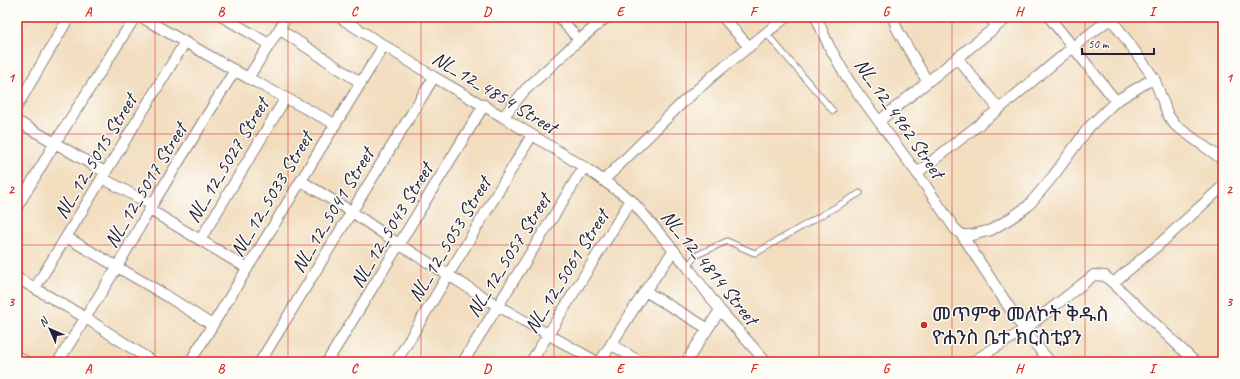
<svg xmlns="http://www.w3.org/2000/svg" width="1240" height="379" viewBox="0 0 1240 379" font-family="Caveat,'Noto Sans Ethiopic',sans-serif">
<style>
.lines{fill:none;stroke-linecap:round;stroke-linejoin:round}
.service-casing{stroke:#8a807c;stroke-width:7}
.minor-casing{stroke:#8a807c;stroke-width:12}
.service{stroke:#fff;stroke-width:5}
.minor{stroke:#fff;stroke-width:10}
.grid{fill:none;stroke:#d62828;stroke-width:1;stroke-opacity:0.55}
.poi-dot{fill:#c8321e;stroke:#fdfcf7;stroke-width:1.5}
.labels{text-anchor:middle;stroke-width:3;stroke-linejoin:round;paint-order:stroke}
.street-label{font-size:20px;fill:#22223b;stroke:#fdfcf7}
.poi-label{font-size:20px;fill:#22223b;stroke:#fdfcf7;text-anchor:start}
.neatline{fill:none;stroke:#d62828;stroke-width:1.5}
.grid-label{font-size:13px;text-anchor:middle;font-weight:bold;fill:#d62828}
</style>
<rect width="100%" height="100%" fill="#fdfcf7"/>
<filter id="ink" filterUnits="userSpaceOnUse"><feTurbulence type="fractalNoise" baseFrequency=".025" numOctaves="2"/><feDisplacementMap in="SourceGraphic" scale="8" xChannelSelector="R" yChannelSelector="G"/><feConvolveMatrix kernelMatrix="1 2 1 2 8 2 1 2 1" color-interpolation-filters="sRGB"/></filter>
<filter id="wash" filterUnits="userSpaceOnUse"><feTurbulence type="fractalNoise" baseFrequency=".012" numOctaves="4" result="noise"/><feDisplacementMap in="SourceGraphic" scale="16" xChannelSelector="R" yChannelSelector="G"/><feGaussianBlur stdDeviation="0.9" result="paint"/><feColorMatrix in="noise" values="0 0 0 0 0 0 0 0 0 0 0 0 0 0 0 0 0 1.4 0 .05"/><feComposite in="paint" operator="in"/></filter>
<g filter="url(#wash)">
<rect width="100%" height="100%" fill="#f2ddbe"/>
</g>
<g filter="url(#ink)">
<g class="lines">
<defs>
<path id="service" d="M766 33 833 111
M687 266 697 255 727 241 752 252 756 253 860 193"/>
<path id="minor" d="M141 17 248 78 335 124
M223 17 269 44
M339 17 434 77 503 117 584 167 631 200 687 266 720 310 766 362
M559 17 579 40
M723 17 749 47
M816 17 829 46 849 81 917 173 955 229 962 235 1024 330 1050 362
M893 17 897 29 927 81
M989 17 996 26
M1049 17 1116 101
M1110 17 1154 78 1168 115 1175 125 1223 160
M279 29 361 83
M957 58 999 109
M248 78 287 17
M17 106 69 17
M503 117 525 90 579 40 607 17
M17 121 105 172
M879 121 1008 17
M917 173 999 109 1073 47 1111 18
M102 178 152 205
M604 180 681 104 716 73 786 17
M301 181 352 212 400 245 498 306 597 362
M17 207 55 143 135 17
M150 210 247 268
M962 235H972L991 230 1011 218 1028 206 1054 175 1089 127 1116 101 1154 78
M66 237 167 296 212 325
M200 240 285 99
M17 278 86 318 153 362
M1113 283 1195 362
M35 288 185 42
M645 291 707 328
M611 344 640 362
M17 356 26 362
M58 362 117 267 152 205 235 70
M190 362 384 45
M260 362 434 77
M327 362 484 105
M396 362 532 135
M463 362 584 167
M531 362 631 200
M600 362 645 291 674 250
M686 362 720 310
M972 362 1024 330 1094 275 1105 276 1113 283 1163 241 1223 186"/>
</defs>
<!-- service casing -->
<use href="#service" class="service-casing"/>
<!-- minor casing -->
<use href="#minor" class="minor-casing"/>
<!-- service -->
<use href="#service" class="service"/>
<!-- minor -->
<use href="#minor" class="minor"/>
</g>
</g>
<!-- grid -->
<path class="grid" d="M155 17V362M288 17V362M421 17V362M554 17V362M686 17V362M819 17V362M952 17V362M1085 17V362M17 134H1223M17 245H1223"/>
<!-- markers -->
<circle class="poi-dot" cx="924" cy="325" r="4"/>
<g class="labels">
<!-- street labels -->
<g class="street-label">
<text transform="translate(495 92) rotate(31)" y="7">NL_12_4854 Street</text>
<text transform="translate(900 118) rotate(55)" y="7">NL_12_4962 Street</text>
<text transform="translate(95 156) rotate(-59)" y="7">NL_12_5015 Street</text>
<text transform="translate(227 160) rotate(-59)" y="7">NL_12_5027 Street</text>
<text transform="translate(145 185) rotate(-59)" y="7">NL_12_5017 Street</text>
<text transform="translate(271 194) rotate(-59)" y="7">NL_12_5033 Street</text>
<text transform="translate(332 210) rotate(-59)" y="7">NL_12_5041 Street</text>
<text transform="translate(391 225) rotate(-59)" y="7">NL_12_5043 Street</text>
<text transform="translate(449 239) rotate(-59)" y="7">NL_12_5053 Street</text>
<text transform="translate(508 255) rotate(-58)" y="7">NL_12_5057 Street</text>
<text transform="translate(710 267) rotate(51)" y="7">NL_12_4814 Street</text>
<text transform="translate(566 271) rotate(-58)" y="7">NL_12_5061 Street</text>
</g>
<!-- poi labels -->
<g class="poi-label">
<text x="932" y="321">መጥምቀ መለኮት ቅዱስ<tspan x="932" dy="23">ዮሐንስ ቤተ ክርስቲያን</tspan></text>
</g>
</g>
<!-- margin -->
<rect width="1240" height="379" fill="none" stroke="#fdfcf7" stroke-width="44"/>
<!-- north arrow -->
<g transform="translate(50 329) rotate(315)" stroke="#fdfcf7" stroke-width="3" paint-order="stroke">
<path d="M0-3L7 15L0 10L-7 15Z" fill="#22223b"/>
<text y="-6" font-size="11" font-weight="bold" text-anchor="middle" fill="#22223b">N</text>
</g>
<!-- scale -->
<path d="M1082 48v6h72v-6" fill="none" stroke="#22223b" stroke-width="2"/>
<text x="1088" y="48" font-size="12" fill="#22223b" stroke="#fdfcf7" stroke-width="3" paint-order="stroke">50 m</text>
<rect x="22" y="22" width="1196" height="335" class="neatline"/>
<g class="grid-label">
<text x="88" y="16">A</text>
<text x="221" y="16">B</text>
<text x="354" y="16">C</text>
<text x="487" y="16">D</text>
<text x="620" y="16">E</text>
<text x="753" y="16">F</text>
<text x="886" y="16">G</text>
<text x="1019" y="16">H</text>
<text x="1152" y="16">I</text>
<text x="11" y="82">1</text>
<text x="1229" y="82">1</text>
<text x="11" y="194">2</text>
<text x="1229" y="194">2</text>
<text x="11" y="306">3</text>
<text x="1229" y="306">3</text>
<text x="88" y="373">A</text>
<text x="221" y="373">B</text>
<text x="354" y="373">C</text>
<text x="487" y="373">D</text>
<text x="620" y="373">E</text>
<text x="753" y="373">F</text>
<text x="886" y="373">G</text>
<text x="1019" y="373">H</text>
<text x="1152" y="373">I</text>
</g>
</svg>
